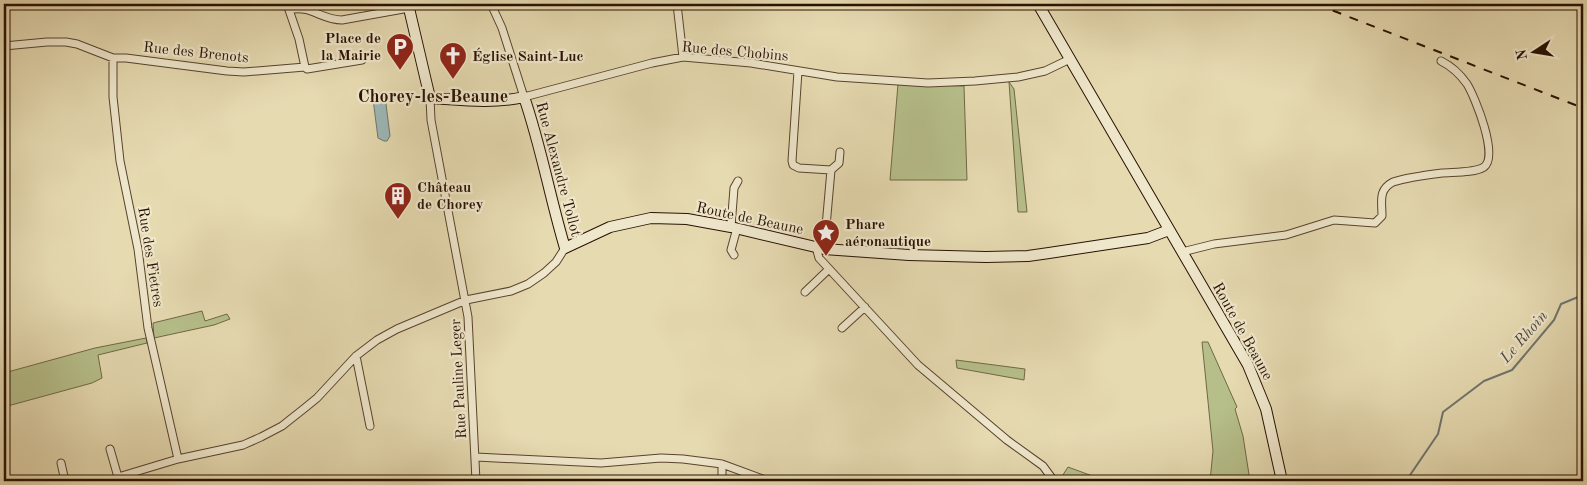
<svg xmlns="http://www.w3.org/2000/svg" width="1587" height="485" viewBox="0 0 1587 485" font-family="'Old Standard TT',serif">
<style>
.green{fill:#b6bf8a;stroke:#706846}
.water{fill:#9cb8b8;stroke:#6e756f}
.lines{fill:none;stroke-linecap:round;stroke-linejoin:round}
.stream{stroke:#6e756f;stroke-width:2}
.street-casing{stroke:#58432d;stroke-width:9}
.secondary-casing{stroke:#291101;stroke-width:12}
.street{stroke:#efe7cc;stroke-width:7}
.secondary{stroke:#efe7cc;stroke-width:10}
.rail{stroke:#291101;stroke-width:2;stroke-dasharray:9 9;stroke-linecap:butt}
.labels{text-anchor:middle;stroke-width:4.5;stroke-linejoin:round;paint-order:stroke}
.poi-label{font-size:15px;font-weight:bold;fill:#291101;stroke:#efe7cc;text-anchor:start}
.street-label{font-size:15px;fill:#291101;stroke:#efe7cc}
.water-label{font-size:16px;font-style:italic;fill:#514b41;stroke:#efe7cc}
.quarter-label{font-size:18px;font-weight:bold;fill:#291101;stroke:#efe7cc}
</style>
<rect width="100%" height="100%" fill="#e6dab1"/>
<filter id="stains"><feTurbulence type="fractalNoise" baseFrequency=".004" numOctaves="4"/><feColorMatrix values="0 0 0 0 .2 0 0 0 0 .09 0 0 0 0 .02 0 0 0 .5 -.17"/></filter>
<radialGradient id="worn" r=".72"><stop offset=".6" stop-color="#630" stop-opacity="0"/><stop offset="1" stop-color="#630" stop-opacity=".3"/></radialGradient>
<!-- green -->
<path class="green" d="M1009 82 1014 89 1027 212H1018Z
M898 84 964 86 967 180H890Z
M202 311 205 321 227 314 230 319 214 325 154 338 153 323Z
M146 338 147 343 98 355 102 378 92 383 4 407V373L95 348Z
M1202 342H1208L1237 407 1235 409 1243 436 1250 481H1210L1213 451Z
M956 360 1025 369 1024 380 957 368Z
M1068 467 1106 481H1059Z"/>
<!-- water -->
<path class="water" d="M377 93H380L385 96 390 136 387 141H384L378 138 373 99Z"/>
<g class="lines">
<!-- stream -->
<path class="stream" d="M1406 481 1438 434 1443 412 1484 381 1512 370 1554 320 1561 304 1583 295"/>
<defs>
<path id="street" d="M287 4 299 39 305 67
M491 4 502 28 524 97 652 63 683 57 751 63 837 77 928 83 975 81 1018 77 1045 71 1070 59
M677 4 683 57
M289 10C310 4 321 20 342 20L409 8
M4 46 47 42H66L77 44 113 58H126L227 71 244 72 305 67 307 69 362 60
M113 58V97L120 161 138 249 148 328 178 459
M798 71 792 161 793 165 799 168 831 170 824 249
M430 98 431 120 468 317 476 481
M831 170 839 163 840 152
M731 227 734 188 738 181
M816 247 819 258 918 365 1007 440 1043 466 1054 481
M1182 252 1214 244 1286 235 1334 220 1375 223 1382 216C1382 201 1378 190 1393 182 1409 177 1426 175 1442 173 1453 172 1475 173 1484 167 1499 156 1475 97 1467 84 1460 74 1453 67 1441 61
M734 255 731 250 737 228
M805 292 829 269
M842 328 865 307
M356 356 370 426
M110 449 118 477
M476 457 601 463 661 458 683 459 722 464 768 481
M61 463 65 481
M722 464V481
M105 481 178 459 243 445 261 437 282 426 306 407 317 398 356 356 377 340 397 329 466 300 511 291 528 284 544 273 556 262 565 248"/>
<path id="secondary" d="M408 4 430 98C462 100 493 104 524 97 541 146 550 198 565 248L610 227 651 218 687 219 731 227 824 249 909 255 986 257 1028 256 1049 253 1148 238 1169 230
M1038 4 1248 365 1266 409 1282 481"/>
</defs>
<!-- street casing -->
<use href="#street" class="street-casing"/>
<!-- secondary casing -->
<use href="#secondary" class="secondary-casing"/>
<!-- street -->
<use href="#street" class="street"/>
<!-- secondary -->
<use href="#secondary" class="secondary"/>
<!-- rail -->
<path class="rail" d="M1316 4 1583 108"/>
</g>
<!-- icons -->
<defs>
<symbol id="parking-pin" viewBox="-11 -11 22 30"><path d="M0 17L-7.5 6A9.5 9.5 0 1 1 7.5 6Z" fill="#8f2418" stroke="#efe7cc"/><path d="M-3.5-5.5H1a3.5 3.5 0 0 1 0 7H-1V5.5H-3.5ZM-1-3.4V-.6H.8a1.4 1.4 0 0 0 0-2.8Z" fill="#fff"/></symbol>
<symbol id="church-pin" viewBox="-11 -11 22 30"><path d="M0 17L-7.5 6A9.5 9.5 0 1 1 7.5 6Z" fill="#8f2418" stroke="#efe7cc"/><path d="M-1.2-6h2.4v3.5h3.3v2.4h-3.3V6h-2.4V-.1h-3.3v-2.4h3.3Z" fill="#fff"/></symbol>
<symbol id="building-pin" viewBox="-11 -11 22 30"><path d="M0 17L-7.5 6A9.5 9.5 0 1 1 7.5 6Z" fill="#8f2418" stroke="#efe7cc"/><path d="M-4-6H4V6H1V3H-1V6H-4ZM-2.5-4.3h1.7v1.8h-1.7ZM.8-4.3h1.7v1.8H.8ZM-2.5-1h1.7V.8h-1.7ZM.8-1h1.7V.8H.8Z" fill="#fff"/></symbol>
<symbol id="sight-pin" viewBox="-11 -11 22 30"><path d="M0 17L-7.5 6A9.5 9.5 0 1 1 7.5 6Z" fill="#8f2418" stroke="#efe7cc"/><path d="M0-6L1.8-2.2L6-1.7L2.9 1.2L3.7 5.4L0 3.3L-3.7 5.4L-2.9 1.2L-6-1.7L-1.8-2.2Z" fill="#fff"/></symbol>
</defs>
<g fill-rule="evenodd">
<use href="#parking-pin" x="384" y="31" width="32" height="43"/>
<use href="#church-pin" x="437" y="40" width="32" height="43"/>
<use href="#building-pin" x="382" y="180" width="32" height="43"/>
<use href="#sight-pin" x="810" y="217" width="32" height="43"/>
</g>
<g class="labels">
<!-- poi labels -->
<g class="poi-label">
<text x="381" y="43" text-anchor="end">Place de<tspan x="381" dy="17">la Mairie</tspan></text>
<text x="472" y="61">Église Saint-Luc</text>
<text x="417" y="192">Château<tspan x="417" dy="17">de Chorey</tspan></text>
<text x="845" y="229">Phare<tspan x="845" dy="17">aéronautique</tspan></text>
</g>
<!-- street labels -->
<g class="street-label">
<text transform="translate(735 51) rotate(5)" y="5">Rue des Chobins</text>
<text transform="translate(196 52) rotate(6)" y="5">Rue des Brenots</text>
<text transform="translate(559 169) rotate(75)" y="5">Rue Alexandre Tollot</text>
<text transform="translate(750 218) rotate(12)" y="5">Route de Beaune</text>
<text transform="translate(151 257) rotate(81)" y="5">Rue des Fietres</text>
<text transform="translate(1243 331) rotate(61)" y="5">Route de Beaune</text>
<text transform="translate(458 379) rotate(-93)" y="5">Rue Pauline Leger</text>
</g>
<!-- water labels -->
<g class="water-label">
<text transform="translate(1523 336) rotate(-49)" y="6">Le Rhoin</text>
</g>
<!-- quarter labels -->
<g class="quarter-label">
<text x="433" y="102">Chorey-les-Beaune</text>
</g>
</g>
<!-- margin -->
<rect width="1587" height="485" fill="none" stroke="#e6dab1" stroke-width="20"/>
<rect x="5" y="5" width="1577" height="475" fill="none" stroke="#291101" stroke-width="2.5"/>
<rect x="10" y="10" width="1567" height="465" fill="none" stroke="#291101"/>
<!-- north arrow -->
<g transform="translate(1534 52) rotate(258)" stroke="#efe7cc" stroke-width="4" paint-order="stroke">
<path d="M0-4L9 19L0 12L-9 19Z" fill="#291101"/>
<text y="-8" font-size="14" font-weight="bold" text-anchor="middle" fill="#291101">N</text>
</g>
<rect width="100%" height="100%" filter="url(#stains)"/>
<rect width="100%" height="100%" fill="url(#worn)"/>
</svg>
